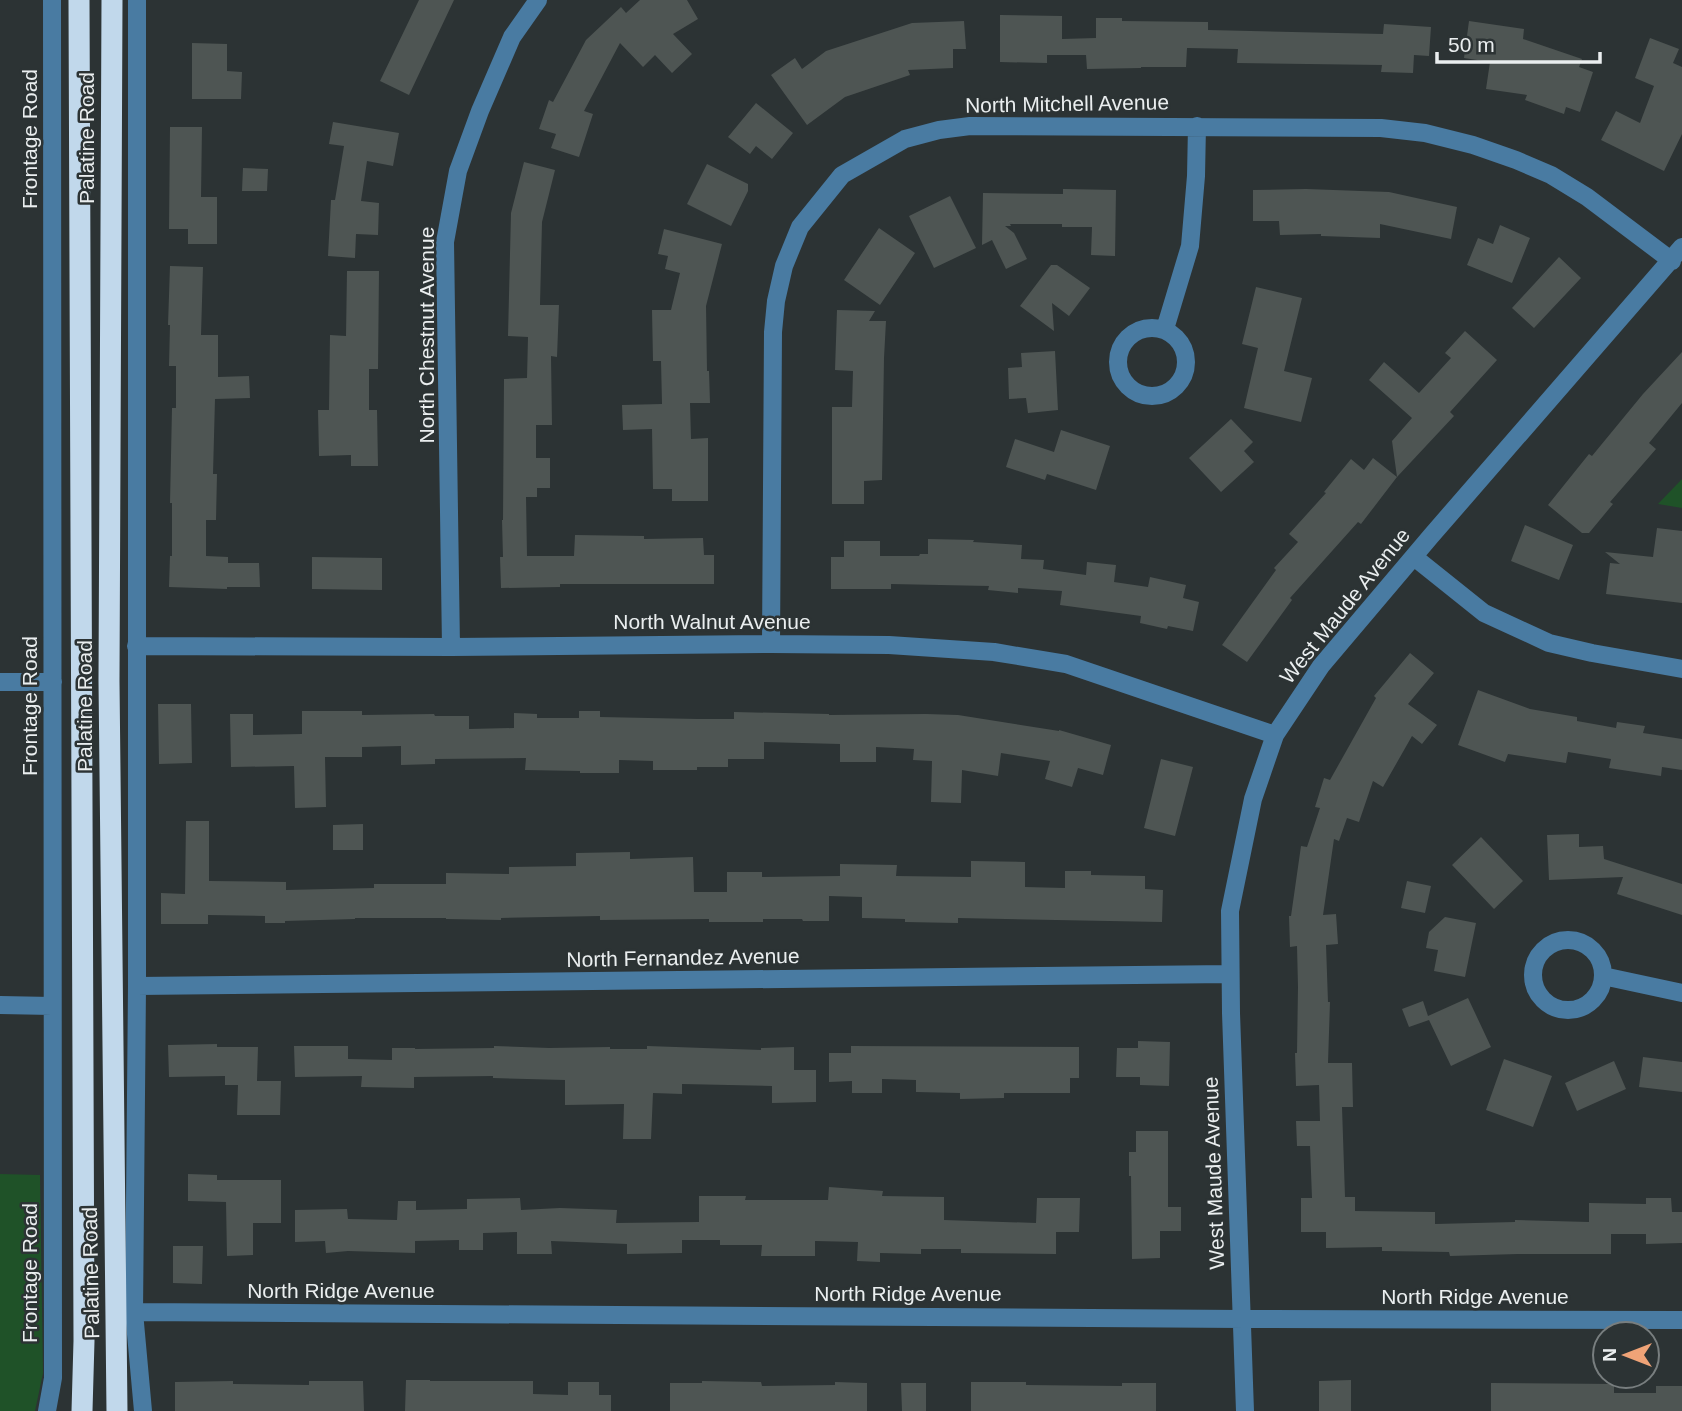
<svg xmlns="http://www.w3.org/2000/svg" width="1682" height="1411" viewBox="0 0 1682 1411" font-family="Helvetica,sans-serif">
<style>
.green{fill:#1f5228}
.building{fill:#4e5553}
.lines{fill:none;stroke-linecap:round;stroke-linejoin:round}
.minor{stroke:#497ba2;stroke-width:18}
.highway{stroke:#c1d8eb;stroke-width:21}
.labels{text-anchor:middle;stroke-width:5;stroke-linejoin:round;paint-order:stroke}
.street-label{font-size:21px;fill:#eaeeef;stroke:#2c3334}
</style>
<rect width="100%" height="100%" fill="#2c3334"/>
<!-- green -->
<path class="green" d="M1682 479V508L1658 504Z
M0 1174 40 1175 43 1373 35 1411H0Z"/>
<!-- building -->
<path class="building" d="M419 0H454L409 95 380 81Z
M640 0H687L698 19 673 34 692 54 672 73 655 55 643 67 620 43 584 111 593 114 579 157 551 148 556 134 539 129 549 100 553 102 586 40 621 7 626 13Z
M1000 15 1062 16V39L1096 38V18H1122V21L1208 22V30L1383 34 1384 24 1431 27 1429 56 1414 55 1413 73 1381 72 1382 65 1237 63 1238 49 1187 48 1186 67H1141V68L1087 69 1086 55H1047V63L1000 62Z
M964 21 966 49H953V68L908 70 910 75 845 97 807 125 771 75 795 58 802 69 826 51 912 23Z
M1469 21 1524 29 1523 39 1582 59 1579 67 1593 72 1580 112 1566 107 1564 114 1525 100 1527 95 1486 89 1490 62 1464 58Z
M1650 38 1679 49 1673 63 1682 67V134L1664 171 1601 140 1616 111 1640 123 1654 86 1635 78Z
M192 43 227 44V71L242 72 241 99H192Z
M756 103 793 133 772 159 756 146 750 154 728 137Z
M333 122 399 133 393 166 367 161 361 201 379 203 378 235 356 234 355 258 328 256 331 200H335L344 146 329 144Z
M170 127H202L201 197H217V244H188V229H169Z
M524 162 555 170 542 222 540 305H559L557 357 551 356 552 425H536V458H550V488H537V497H526L527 556H574L575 535 644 536V539L703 538 704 555H714V584H560V587L501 588 500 557H503L502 520H503L504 379 527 378 528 337 508 336 511 213Z
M707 164 748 184V191L731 226 687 204Z
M243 168 268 169 267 191H242Z
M1063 189 1116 190 1115 256 1091 255 1092 227H1062V224H1010L1011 226H1005L1014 233 1027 259 1006 269 992 240 982 245 983 193 1063 194Z
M1306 189 1389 192 1457 207 1451 239 1380 224V238L1321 236V234L1280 235 1279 221H1253V190Z
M950 196 976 248 934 268 909 216Z
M1500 225 1530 238 1512 283 1467 265 1478 238 1493 244Z
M879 228 915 253 880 305 844 280Z
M664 229 722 244 706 306 707 371H709L710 403H690L691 439 708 438V501H672V489H653L652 429 623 430 622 405 662 404 661 361H653L652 310H671L680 273 665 269 668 256 658 254Z
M1559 257 1581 278 1534 328 1512 308Z
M1051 265H1057L1090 288 1069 316 1052 303 1054 331 1020 306Z
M170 266 203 267 201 335H218V377L249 376 250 398 215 399 213 474H217L216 520H206V556L228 557V563H259L260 587H227V589L169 587 170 556H172V503H170L172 408H176V366H169L170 325H168Z
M347 271H379L378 369H369V410H377L378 466H351V455L319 456 318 410H329L330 335 346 336Z
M1256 287 1302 298 1284 371 1312 378 1301 422 1244 408 1258 348 1242 344Z
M837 310 875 311 869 321H886L884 358 882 480 864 481V504H832V407H852L853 371 835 370Z
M1465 331 1497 360 1450 412 1454 416 1397 477 1392 441 1412 418 1369 380 1384 362 1419 393 1451 358 1445 353Z
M1055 351 1058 410 1028 413 1026 398 1009 399 1008 368 1022 367 1021 353Z
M1682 352V403L1649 443 1656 449 1610 502 1613 504 1589 533H1582L1548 505 1589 454 1592 456 1643 394Z
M1231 419 1253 442 1244 451 1254 462 1221 492 1189 458Z
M1061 430 1110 446 1096 490 1047 474 1045 480 1006 467 1015 439 1054 452Z
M1373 458 1397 477 1361 524 1358 522 1290 598 1292 600 1247 662 1222 645 1276 570 1274 568 1298 542 1289 534 1326 493 1324 492 1351 459 1364 470Z
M1525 525 1573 545 1559 580 1511 561Z
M1657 528 1682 531V603L1606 594 1610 563 1620 564 1605 552 1653 557Z
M928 539 974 540 973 542 1022 545 1021 559 1044 560 1043 569 1086 575 1087 562 1116 565 1114 582 1148 587 1150 577 1186 585 1183 598 1199 602 1193 631 1168 626 1167 629 1140 623 1141 616 1060 605 1062 591 1018 588V593L988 590 989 586 891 584V589H831V557H844V541H880V556H919L920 554H928Z
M312 557 382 558V590L312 589Z
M1410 653 1434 673 1408 704 1437 725 1422 744 1412 736 1383 787 1373 781 1359 822 1347 818 1339 841 1334 839 1323 915 1336 914 1338 944 1326 945 1328 1002H1330L1328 1063H1352L1353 1107H1342L1345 1197H1355V1211L1435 1212V1224L1515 1222V1220L1589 1222V1203L1646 1204V1198H1671L1672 1212H1682V1243L1646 1244V1234H1611V1254H1518L1450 1256 1449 1252 1382 1251V1247L1326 1248V1232H1301V1198H1312L1310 1146H1297L1296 1121H1320L1319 1085 1296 1086 1295 1053H1297L1298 987 1297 946 1290 947 1289 916H1291L1301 846 1307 847 1320 808 1315 807 1324 778 1330 780 1376 698 1374 696Z
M1478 690 1530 709 1577 717V721L1616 728 1617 722 1645 726 1643 733 1682 739V770L1662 767 1661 776 1609 768 1611 759 1568 752 1566 763 1508 754 1505 762 1458 745Z
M158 704H191L192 763 159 764Z
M302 711H362V715L434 714 435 716H469V729L514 728V713L537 714V718H579V711H600V717L698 719H734V712L829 714V715L926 714 958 715 1059 731V730L1111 745 1103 775 1078 768 1072 787 1045 779 1050 761 1001 753 998 776 962 770 961 803 931 802 932 761 913 760 914 749 876 747V762H840V744L764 742V759H728V767H697V770H653V761L619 760V773H580V771L525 770 526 758 435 759V764L401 765V746L362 747V757H325L326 807 295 808 294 766 231 767 230 714H253V735L302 734Z
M1161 759 1193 767 1175 836 1144 828Z
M186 821H209V881L286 882V890L374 888V884H446V873L509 874V867L576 866V853L630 852V859L693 857 694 892H727V872H762V877L840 876V864L897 865 896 876 971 877V861L1025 862V887L1065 888V871H1091V875L1145 876V889L1163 890 1162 922 958 918V923L905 922V919L862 918V897L829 896V921H803L802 919H763V922H709V919L600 920V916L501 918V920L446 919V918H355V919L285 921V923H265V916L208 915V924H161V893L185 894Z
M363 824V850H333V825Z
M1579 834V847L1603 846 1604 859 1682 884V915L1617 894 1623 877 1549 880 1547 835Z
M1481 837 1523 881 1494 909 1452 865Z
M1407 881 1431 886 1425 913 1401 908Z
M1445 917 1476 923 1465 977 1434 971 1438 950 1426 948 1429 932Z
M1468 998 1491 1047 1451 1066 1429 1020 1409 1027 1402 1009 1423 1001 1428 1016Z
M1138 1041 1170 1042 1169 1086 1140 1085V1077H1116L1117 1048H1138Z
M217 1044V1047H258L257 1081H281L280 1115H237L238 1085H225V1076L169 1077 168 1045Z
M294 1046H348V1059L392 1060V1048H415V1049L494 1048V1046L549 1048 610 1047V1049H647V1046L761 1050V1048L794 1047V1070H816V1102L772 1103V1086L682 1084V1094L653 1093 651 1139H623L624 1104 565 1105V1080L493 1078V1076L414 1077V1088L361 1087 362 1076 295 1077Z
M851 1046 1079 1047V1078H1070V1093H1004V1098L960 1099V1093L916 1092V1080L882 1079V1093H852V1081L829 1082V1053H851Z
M1643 1057 1682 1062V1092L1639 1087Z
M1504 1059 1552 1076 1533 1127 1486 1110Z
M1614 1061 1626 1089 1577 1111 1565 1083Z
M1136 1131H1168V1207H1181V1231H1160V1258L1132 1259 1131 1176H1129V1152H1136Z
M188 1174 217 1175V1180H281V1223H253V1255L227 1256 226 1202 188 1201Z
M829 1187 883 1191 882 1196 944 1197V1220L1036 1223 1037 1198H1080L1079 1232H1056V1254L961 1253V1249H921V1254L880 1253V1262L857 1261 858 1242 815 1241V1256H761L762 1245H720V1240H682V1253L627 1254V1244L551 1241 552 1254H517V1232L483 1233V1250H459V1240L415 1241V1253L348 1251 326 1253 325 1241 295 1242V1210L347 1209 348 1219 397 1220 398 1201H416V1210L467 1209V1199L520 1198 521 1210 560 1208 617 1210 616 1223 699 1222V1196H746L745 1200H828Z
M173 1246H203L202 1284 173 1283Z
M406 1380H430V1381H533V1394L568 1395V1382H599V1395H611V1411H405Z
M1351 1380V1411H1319V1381Z
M233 1381V1384L309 1385V1381H363L364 1411H175V1382Z
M702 1381 761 1382 762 1386 835 1385V1382L867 1383V1411H670V1383H702Z
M971 1382H1026V1385L1122 1386V1383H1156V1411H971Z
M901 1383H926V1411H902Z
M1491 1383 1614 1384V1393H1656V1386H1682V1411H1491Z"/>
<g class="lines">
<!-- minor -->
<path class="minor" d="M137 0V986L134 1312 143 1411
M1118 362a34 34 0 1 1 68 0a34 34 0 1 1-68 0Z
M1165 329 1190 246 1196 176 1197 126
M1414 557 1484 613 1549 643 1592 653 1682 669
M771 644 773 332 776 301 784 266 800 227 842 175 905 139 939 130 970 126 1381 128 1425 133 1473 145 1516 160 1551 175 1587 197 1672 261
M136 646 451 647 771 644 889 645 994 652 1066 664 1275 735
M451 647 445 242 458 171 480 111 512 37 538 0
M0 682H53
M1533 975a35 35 0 1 1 70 0a35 35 0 1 1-70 0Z
M1603 976 1682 993
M137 986 1230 974
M0 1005 52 1006
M134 1312 1242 1319 1682 1320
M47 1411 53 1378 52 0
M1245 1411 1231 1013 1230 911 1253 799 1275 735 1321 666 1431 536 1682 247"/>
<!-- highway -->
<path class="highway" d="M79 0 84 1341 82 1411
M112 0 109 681 117 1411"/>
</g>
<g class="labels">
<!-- street labels -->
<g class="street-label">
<text transform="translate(1067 104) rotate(-1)" y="7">North Mitchell Avenue</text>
<text transform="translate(87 138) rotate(-90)" y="7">Palatine Road</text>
<text transform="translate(30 139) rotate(-90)" y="7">Frontage Road</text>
<text transform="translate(427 335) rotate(-90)" y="7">North Chestnut Avenue</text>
<text transform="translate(1345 606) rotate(-51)" y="7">West Maude Avenue</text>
<text x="712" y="629">North Walnut Avenue</text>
<text transform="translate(30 706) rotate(-90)" y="7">Frontage Road</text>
<text transform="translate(85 706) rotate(-90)" y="7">Palatine Road</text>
<text transform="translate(683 958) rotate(-1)" y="7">North Fernandez Avenue</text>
<text transform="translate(1214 1173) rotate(-92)" y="7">West Maude Avenue</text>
<text transform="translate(30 1273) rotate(-90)" y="7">Frontage Road</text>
<text transform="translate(91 1273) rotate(-91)" y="7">Palatine Road</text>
<text x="341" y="1298">North Ridge Avenue</text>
<text x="908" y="1301">North Ridge Avenue</text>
<text x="1475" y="1304">North Ridge Avenue</text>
</g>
</g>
<!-- north arrow -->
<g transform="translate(1626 1355) rotate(270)"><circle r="33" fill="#2c3334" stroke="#787e7f" stroke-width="2"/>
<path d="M0-5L12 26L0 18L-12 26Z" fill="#efa377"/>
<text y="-10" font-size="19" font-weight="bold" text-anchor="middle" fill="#eaeeef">N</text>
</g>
<!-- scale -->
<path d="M1437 52v10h163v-10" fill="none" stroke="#eaeeef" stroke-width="3.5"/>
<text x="1448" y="52" font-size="21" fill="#eaeeef" stroke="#2c3334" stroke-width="5" paint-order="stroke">50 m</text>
</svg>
